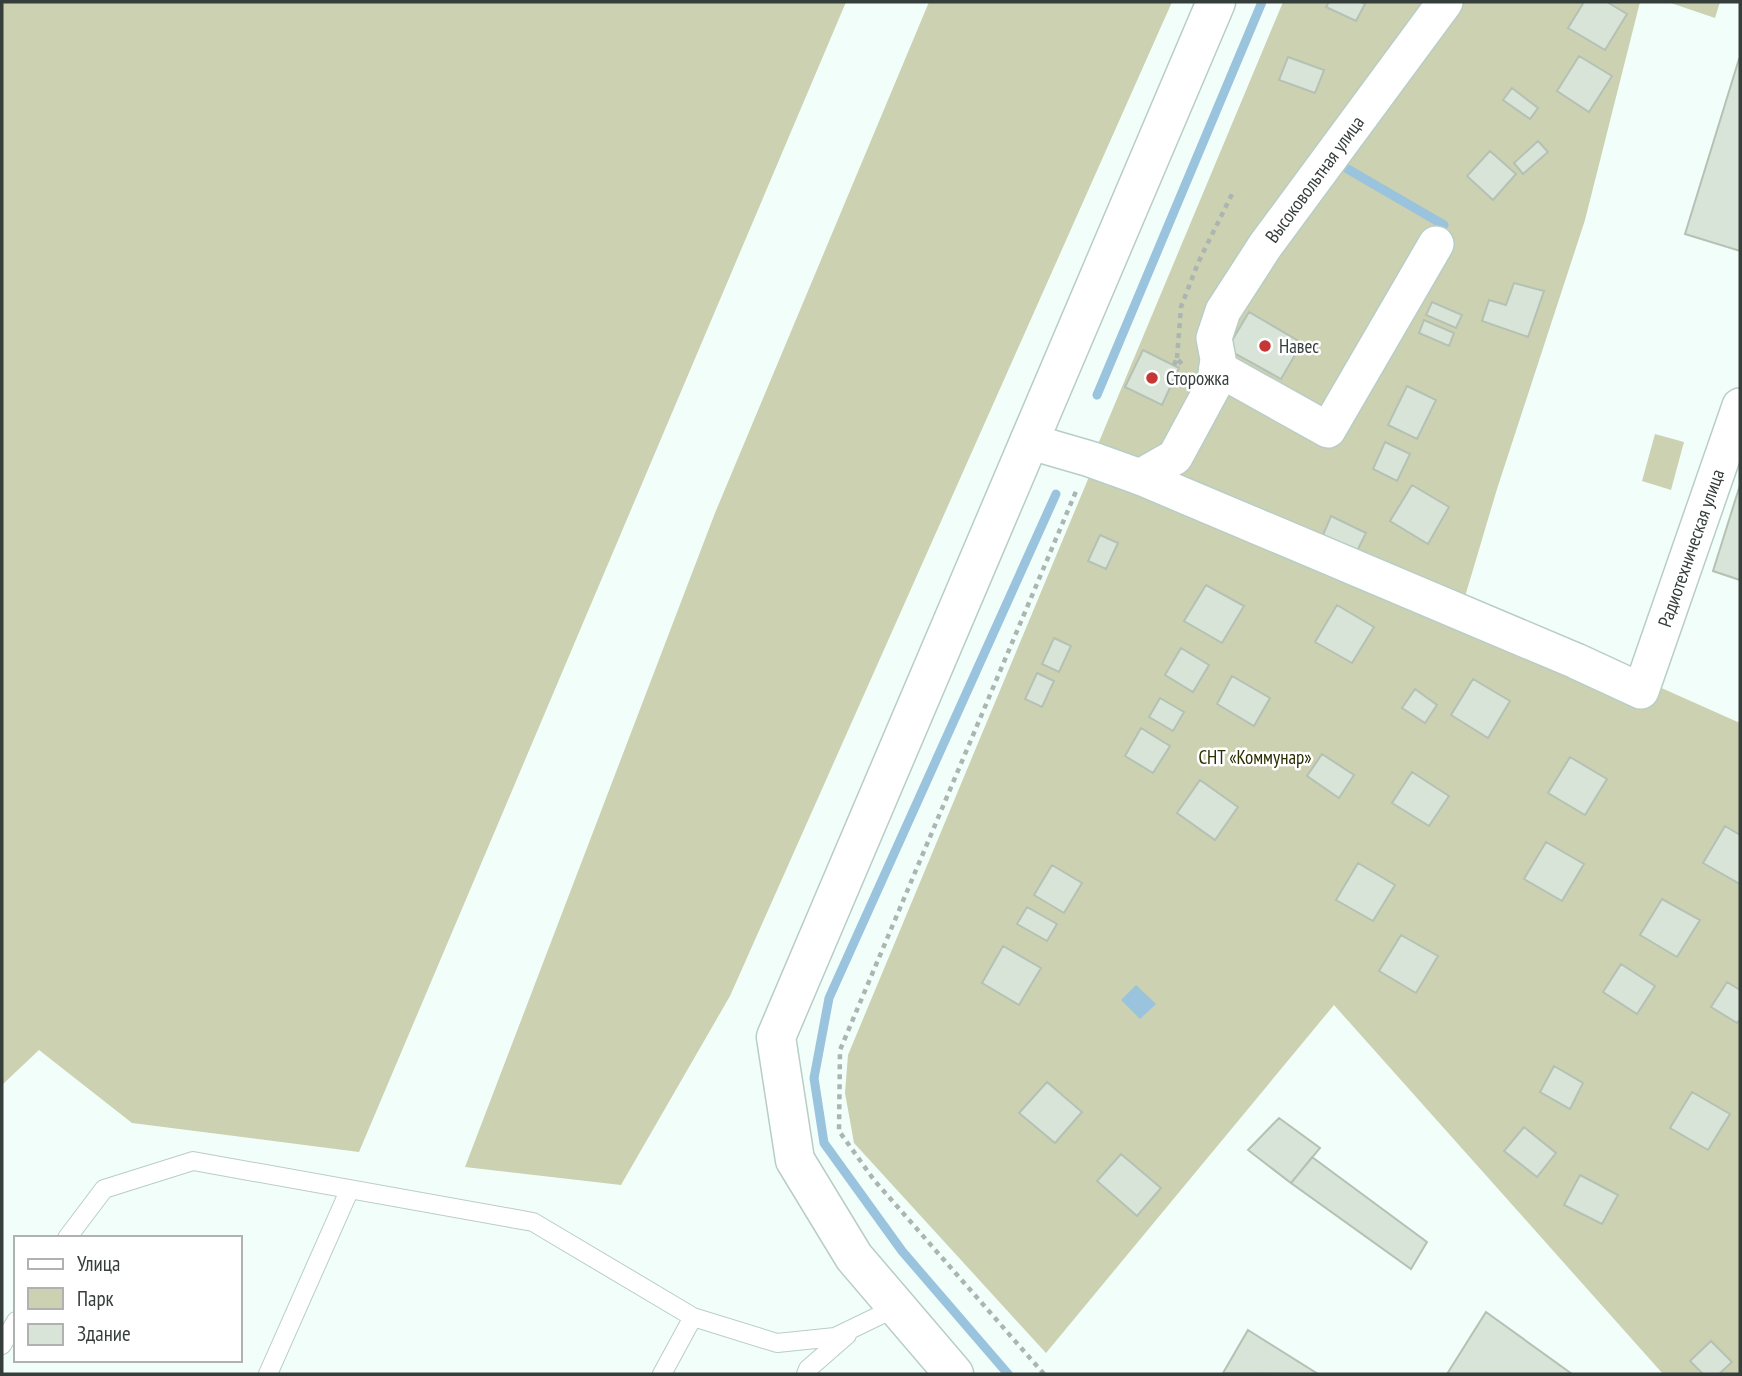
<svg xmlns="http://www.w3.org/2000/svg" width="1742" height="1376" viewBox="0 0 1742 1376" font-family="'PT Sans Narrow',sans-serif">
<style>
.green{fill:#ccd1b1}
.water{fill:#9ac3dd}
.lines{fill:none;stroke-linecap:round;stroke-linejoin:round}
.stream{stroke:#9ac3dd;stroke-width:9}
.building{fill:#d7e4d7;stroke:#b4c1b4;stroke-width:2}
.service-casing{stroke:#b9cdc7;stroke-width:20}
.minor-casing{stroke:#b9cdc7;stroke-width:38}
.tertiary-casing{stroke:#b9cdc7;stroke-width:41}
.path{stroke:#abb5b2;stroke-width:4.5;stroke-dasharray:5 5;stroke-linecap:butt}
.service{stroke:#fff;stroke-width:18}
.minor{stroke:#fff;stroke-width:35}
.tertiary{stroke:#fff;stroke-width:38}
.poi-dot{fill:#c53635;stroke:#fff;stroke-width:2.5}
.labels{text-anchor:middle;stroke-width:5;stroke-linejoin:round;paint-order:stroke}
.street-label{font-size:19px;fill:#363e3b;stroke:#fff}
.poi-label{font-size:19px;fill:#363e3b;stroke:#fff;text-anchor:start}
.park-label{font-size:19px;fill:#2a2f00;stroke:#fff}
</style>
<rect width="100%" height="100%" fill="#f2fefa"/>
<!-- green -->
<path class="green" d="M2 2H846L359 1152 132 1123 39 1050 2 1085Z
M929 2H1172L730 996 621 1185 465 1167 715 513Z
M1283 2H1640L1585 220 1497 489 1464 600 1740 723V1374H1663L1334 1005 1046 1353 854 1143 845 1093 848 1055 1091 472 1096 449Z
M1668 2H1720L1715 18Z
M1655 434 1684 442 1671 490 1642 481Z"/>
<!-- water -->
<path class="water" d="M1136 985 1156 1004 1140 1019 1121 1000Z"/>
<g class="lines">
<!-- stream -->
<path class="stream" d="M1339 164 1444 225
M1097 395 1262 2
M1008 1374 902 1251 824 1143 814 1078 829 998 1056 494"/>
</g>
<!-- building -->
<path class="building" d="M1329 2H1361L1365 4 1356 21 1326 7Z
M1584 2H1607L1627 14 1605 50 1568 28Z
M1579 56 1612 76 1589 112 1557 91Z
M1288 57 1324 70 1315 93 1279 80Z
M1739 59H1740V251L1685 234Z
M1512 88 1538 108 1530 119 1503 100Z
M1538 141 1548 152 1523 174 1514 163Z
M1490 151 1516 174 1493 200 1467 176Z
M1514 283 1544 291 1528 337 1482 321 1489 300 1506 305Z
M1432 302 1462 315 1456 328 1426 315Z
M1249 312 1302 343 1281 379 1227 349Z
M1424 320 1454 333 1449 346 1419 333Z
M1143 350 1179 368 1162 405 1125 387Z
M1407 386 1436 400 1417 439 1388 425Z
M1385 442 1410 454 1397 481 1373 469Z
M1412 485 1449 507 1428 544 1390 521Z
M1740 485V580L1713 571Z
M1331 516 1366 533 1357 551 1323 535Z
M1100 535 1118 543 1106 569 1088 561Z
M1206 585 1244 606 1222 643 1184 621Z
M1337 605 1374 627 1352 663 1315 642Z
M1054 638 1071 646 1059 672 1042 664Z
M1181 648 1209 665 1193 692 1165 675Z
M1037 673 1054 681 1042 707 1025 699Z
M1232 676 1270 698 1254 726 1217 704Z
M1473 679 1510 701 1488 738 1451 715Z
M1415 689 1437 705 1425 723 1402 708Z
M1160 698 1184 712 1173 731 1149 717Z
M1141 728 1170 746 1153 773 1125 756Z
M1322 754 1354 775 1339 798 1307 776Z
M1570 757 1607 779 1585 815 1548 793Z
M1412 772 1449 796 1429 826 1392 803Z
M1200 780 1238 807 1215 840 1177 813Z
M1725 826 1740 835V884L1703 863Z
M1546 842 1584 864 1562 901 1524 879Z
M1358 863 1395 885 1373 921 1336 900Z
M1052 865 1082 883 1064 913 1034 895Z
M1662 899 1700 920 1677 957 1640 935Z
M1027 907 1057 924 1047 941 1017 924Z
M1401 935 1438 956 1416 993 1379 971Z
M1003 946 1041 968 1019 1005 982 983Z
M1621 964 1655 986 1637 1014 1603 992Z
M1727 982 1740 990V1019L1737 1023 1711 1007Z
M1554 1066 1583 1083 1570 1109 1540 1092Z
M1047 1082 1082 1112 1055 1143 1019 1113Z
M1692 1092 1730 1114 1708 1150 1670 1128Z
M1279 1118 1320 1148 1291 1183 1248 1150Z
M1524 1127 1556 1153 1537 1177 1504 1151Z
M1121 1154 1161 1188 1137 1216 1097 1181Z
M1312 1157 1427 1242 1411 1269 1291 1183Z
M1580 1175 1618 1195 1602 1224 1564 1205Z
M1486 1312 1572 1374H1447Z
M1248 1330 1318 1374 1223 1373Z
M1711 1341 1732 1362 1719 1374H1703L1690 1361Z"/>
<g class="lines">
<defs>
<path id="service" d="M67 1238 104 1189 193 1161 533 1222 693 1317 777 1343 835 1337 897 1307
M2 1345 16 1321
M268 1374 349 1191
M662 1374 693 1317
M806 1374 808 1369 847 1335"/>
<g id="minor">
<path d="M1217 368 1328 430 1436 244"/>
<path id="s1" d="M1028 441 1090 459 1140 477 1576 661 1641 691 1740 406"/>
<path id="s2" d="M1140 477 1175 457 1215 383 1218 359 1214 338 1223 311 1265 246 1445 2"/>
</g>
<path id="tertiary" d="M954 1374 854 1257 795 1160 776 1037 1216 2"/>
</defs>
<!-- service casing -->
<use href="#service" class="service-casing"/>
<!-- minor casing -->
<use href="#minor" class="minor-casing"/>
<!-- tertiary casing -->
<use href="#tertiary" class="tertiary-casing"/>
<!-- path -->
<path class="path" d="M1177 358 1181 307 1198 263 1234 190
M1174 365 1177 358 1184 367
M1044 1374 874 1180 839 1131 840 1050 1077 489"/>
<!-- service -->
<use href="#service" class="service"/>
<!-- minor -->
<use href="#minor" class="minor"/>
<!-- tertiary -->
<use href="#tertiary" class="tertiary"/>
</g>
<!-- markers -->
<g class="poi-dot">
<circle cx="1265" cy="346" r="7"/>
<circle cx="1152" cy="378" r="7"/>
</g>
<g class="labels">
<!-- street labels -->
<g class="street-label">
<text dy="7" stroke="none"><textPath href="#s2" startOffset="359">Высоковольтная улица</textPath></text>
<text dy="7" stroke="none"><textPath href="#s1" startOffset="814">Радиотехническая улица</textPath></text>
</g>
<!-- poi labels -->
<g class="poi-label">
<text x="1279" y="353">Навес</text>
<text x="1166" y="385">Сторожка</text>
</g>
<!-- park labels -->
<g class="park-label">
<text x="1255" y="764">СНТ «Коммунар»</text>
</g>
</g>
<!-- border -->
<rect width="1742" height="1376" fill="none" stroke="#363e3b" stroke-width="7"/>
<!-- legend -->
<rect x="14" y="1236" width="228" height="126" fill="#ffffff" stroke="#afb2b1" stroke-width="2"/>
<rect x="28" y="1259" width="35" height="10" fill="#ffffff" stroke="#afb2b1" stroke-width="2"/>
<text x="77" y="1271" font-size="21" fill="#363e3b">Улица</text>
<rect x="28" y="1288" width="35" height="21" fill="#ccd1b1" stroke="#afb2b1" stroke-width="2"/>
<text x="77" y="1306" font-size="21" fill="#363e3b">Парк</text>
<rect x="28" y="1324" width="35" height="21" fill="#d7e4d7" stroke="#afb2b1" stroke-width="2"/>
<text x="77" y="1341" font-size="21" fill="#363e3b">Здание</text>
</svg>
